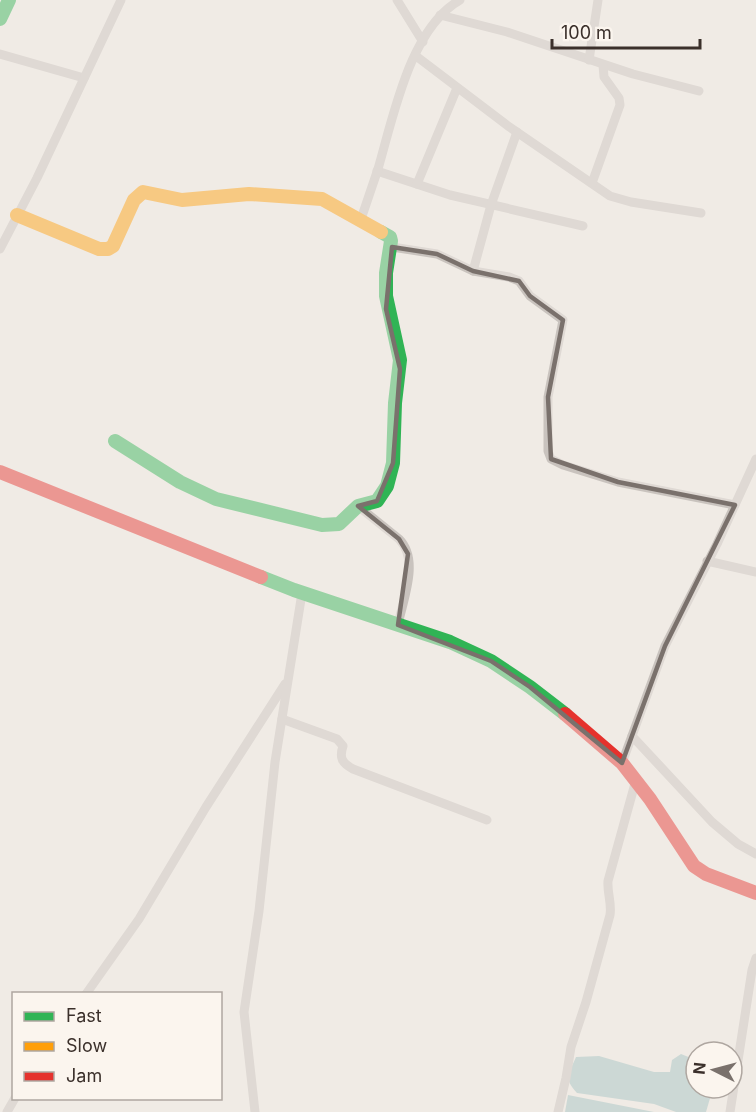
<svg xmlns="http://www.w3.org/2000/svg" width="756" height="1112" font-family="Inter,sans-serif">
<rect width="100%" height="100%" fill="#f0ebe5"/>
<g fill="#a1c2c1">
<path d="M681,1054l15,6v28h17l-7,24h-30l-22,-8 -77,-11c-14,-15 -8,-19 -1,-36l23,-1 55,16h16l2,-12z"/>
<polygon points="568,1095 654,1112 565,1112"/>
</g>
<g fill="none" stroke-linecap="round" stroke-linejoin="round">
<g stroke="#c9c3be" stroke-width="9">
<polyline points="397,0 423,42"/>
<polyline points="440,15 507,32 633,74 699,91"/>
<polyline points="0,54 84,78"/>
<polyline points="416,56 508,126 610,196 631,202 701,213"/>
<polyline points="589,60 598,0"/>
<polyline points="377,171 450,195 583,226"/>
<polyline points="592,183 620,105 619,98 604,77 603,65"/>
<polyline points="417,184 457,88"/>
<path d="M360,222c6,-18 12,-35 18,-53 15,-51 32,-141 82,-169"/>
<polyline points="392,247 437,254 473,271 509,277 519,281 530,296 563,320 548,397 548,451 551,459 563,465 618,482 735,505"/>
<polyline points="0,249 37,178 121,0"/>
<polyline points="473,271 491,205 517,132"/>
<path d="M358,506l41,33c21,21 4,60 -1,86"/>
<polyline points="707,561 756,572"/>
<path d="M282,719l55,20 6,7c-4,12 -1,17 10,23l134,51"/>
<polyline points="632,736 712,822 738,844 756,854"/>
<polyline points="622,763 665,646 717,544 756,459"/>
<polyline points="86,994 139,919 206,807 285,684"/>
<polyline points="7,1112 15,1098"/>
<polyline points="255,1112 244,1012 259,911 275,762 302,593"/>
<path d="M558,1112l8,-34 5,-31 15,-45 24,-87c2,-12 -3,-22 -2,-34l28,-101"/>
<polyline points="730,1112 752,970 756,958"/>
</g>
<g stroke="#30b455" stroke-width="14">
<polyline points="0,19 9,0"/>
<polyline points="115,441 180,482 216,499 322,525 339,524 358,506 377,501 387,486 393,463 395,403 400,360 386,296 386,273 391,241 390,237 381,232"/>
<polyline points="261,577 294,590 450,642 491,661 530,687 565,714"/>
</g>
<polyline stroke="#ff9f0a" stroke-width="14" points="17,215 99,249 108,249 113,246 134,200 143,192 182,200 249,194 322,199 381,232"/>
<g stroke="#e5322d" stroke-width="14">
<polyline points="0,472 261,577"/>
<polyline points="565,714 622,763 650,799 694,866 706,874 756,893"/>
</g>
</g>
<path d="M0 0H756V1112H0ZM392,247l45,7 36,17 46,10 11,15 33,24 -15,77 3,62 67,23 117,23 -70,141 -43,117 -92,-76 -39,-26 -93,-36 10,-71 -9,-15 -41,-33 19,-5 16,-38 7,-94 -14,-60z" fill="#f0ebe5" fill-opacity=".55" fill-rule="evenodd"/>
<path fill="none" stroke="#7a716c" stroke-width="4.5" stroke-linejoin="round" d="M392,247l45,7 36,17 46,10 11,15 33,24 -15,77 3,62 67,23 117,23 -70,141 -43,117 -92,-76 -39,-26 -93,-36 10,-71 -9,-15 -41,-33 19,-5 16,-38 7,-94 -14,-60z"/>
<rect x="12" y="992" width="210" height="108" fill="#fbf5ee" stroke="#aea6a0" stroke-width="1.5"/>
<rect x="24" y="1012" width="30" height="9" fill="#30b455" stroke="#aea6a0" stroke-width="1.5"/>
<text x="66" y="1022" font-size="18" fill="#3b302b">Fast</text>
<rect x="24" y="1042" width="30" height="9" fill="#ff9f0a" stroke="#aea6a0" stroke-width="1.5"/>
<text x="66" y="1052" font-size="18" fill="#3b302b">Slow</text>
<rect x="24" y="1072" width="30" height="9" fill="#e5322d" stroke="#aea6a0" stroke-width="1.5"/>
<text x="66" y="1082" font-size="18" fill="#3b302b">Jam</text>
<g transform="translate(714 1070) rotate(276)"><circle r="28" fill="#fbf5ee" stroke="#aea6a0" stroke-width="1.5"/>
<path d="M0-4.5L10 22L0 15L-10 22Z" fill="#7a716c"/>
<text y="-9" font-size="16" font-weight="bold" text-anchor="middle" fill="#3b302b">N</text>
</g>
<path d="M552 39v9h148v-9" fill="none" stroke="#3b302b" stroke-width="3"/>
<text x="561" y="39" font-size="18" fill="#3b302b" stroke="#fbf5ee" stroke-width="4.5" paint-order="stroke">100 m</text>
</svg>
